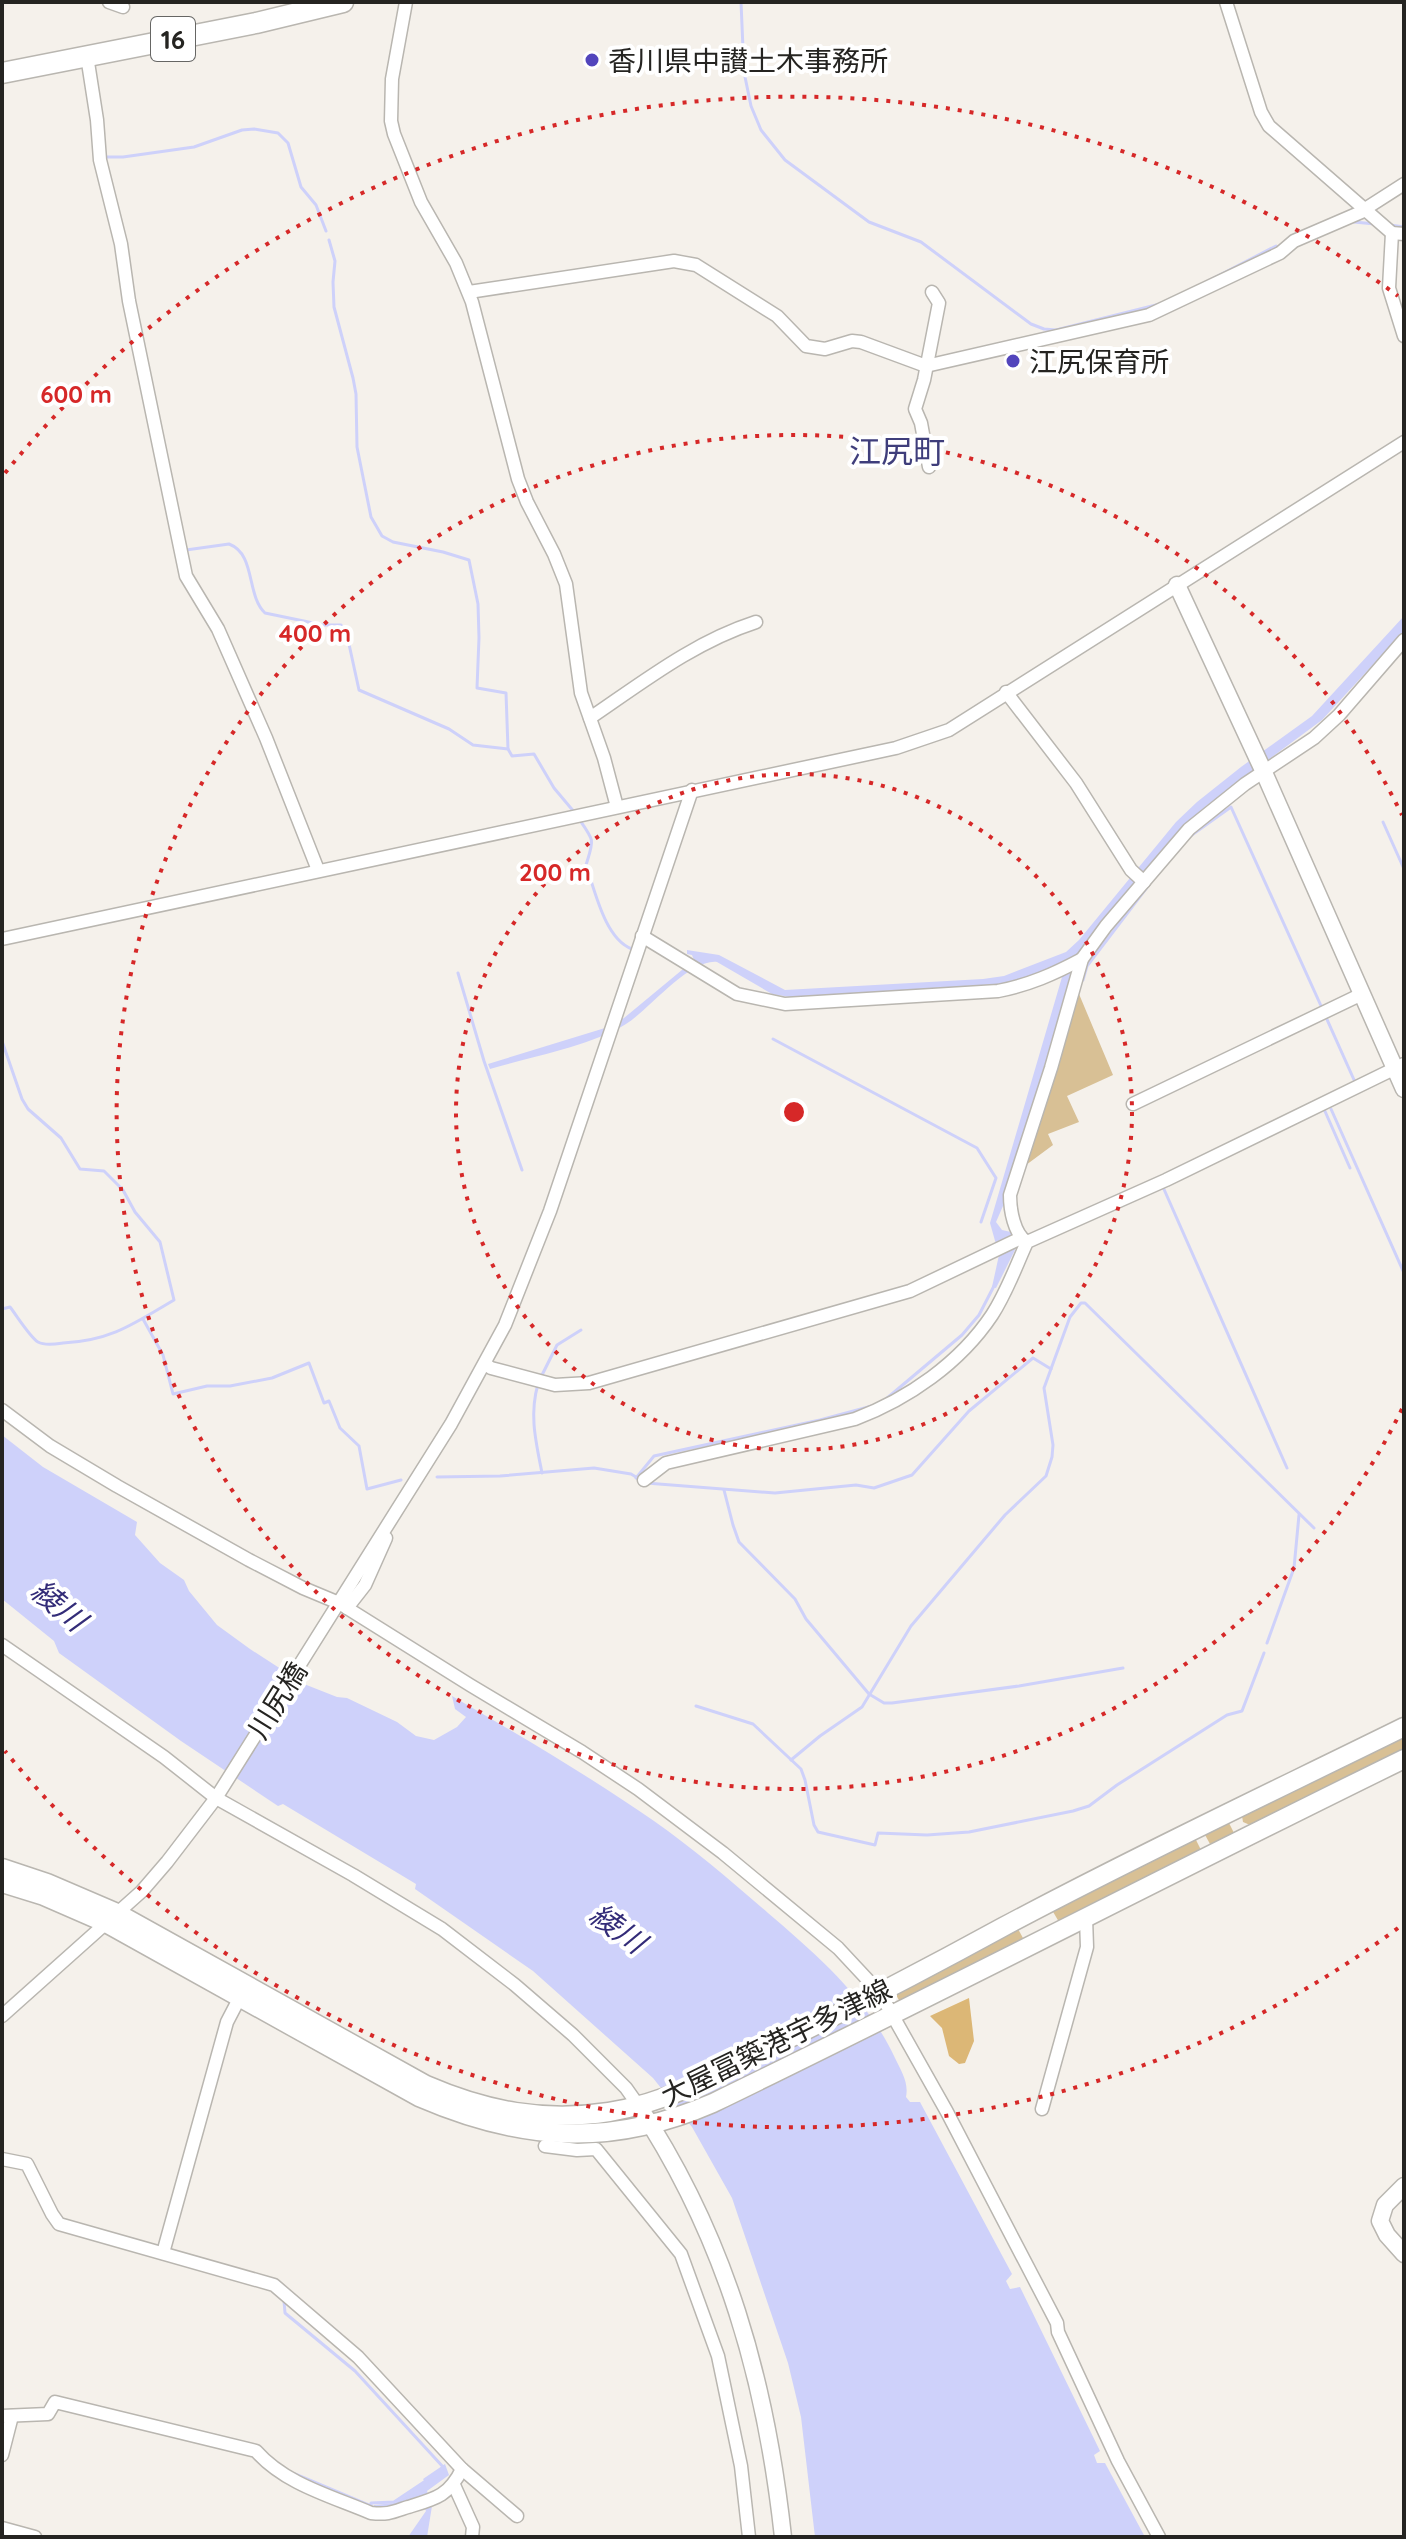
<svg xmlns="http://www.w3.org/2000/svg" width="1406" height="2539" font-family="Quicksand,'Noto Sans JP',sans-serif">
<rect width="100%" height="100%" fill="#f5f1eb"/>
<g fill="#d8c095">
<polygon points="1079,994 1113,1075 1067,1096 1079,1122 1048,1134 1053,1145 1026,1165 1076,995"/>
<polygon points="1404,1735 1404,1751 1250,1825 1243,1822 1242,1816"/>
<polygon points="1228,1821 1234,1833 1210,1844 1204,1833"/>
<polygon points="1195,1838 1201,1850 1059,1922 1052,1910"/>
<polygon points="1017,1927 1024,1940 901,2004 894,1991"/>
</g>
<polygon fill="#dcb776" points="969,1998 974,2041 965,2063 959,2064 949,2056 942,2028 930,2016"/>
<g fill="#ced1fa">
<path d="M1404,616v15l-82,89 -116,86 -26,24 -99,120 -14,39 -64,217 -7,16 6,8 9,2 4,18 -19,38 -4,-1 7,-32 -9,-32 77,-263 -43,20 -39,7 -195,10 -18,-3 -55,-32c-28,-3 -67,47 -91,62 -35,22 -96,33 -136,45l-2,-5 117,-36 19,-10 70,-58 -2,-5 -5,-1v-4l32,5 66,35 198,-11 21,-3 62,-24 13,-12 97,-118 21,-20 44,-35 71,-51z"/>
<path d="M2,1435l41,32 94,55 -2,13 25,28 24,17 5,11 28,34 33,24 54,35 33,13 10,1 50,24 19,14 18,4 23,-13 9,-10 -11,-8 -3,-13c69,40 137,80 202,125 40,28 77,60 114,92 49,42 99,85 127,145 6,13 14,24 11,39l4,5h10l92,172 -6,7 4,8 10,-2 80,164 -6,4 3,8h8l40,74h-330l-14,-120 -13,-54 -56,-165 -40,-71 -39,-49 -120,-107 -118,-82 1,-5 -133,-80 -5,2 -97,-65 -122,-88 -5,-12 -52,-42z"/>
<polygon points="445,2464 449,2475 427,2491 432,2506 427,2537 408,2537 426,2511 419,2496 403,2506 373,2509 374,2505 395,2503 425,2482 423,2479"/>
</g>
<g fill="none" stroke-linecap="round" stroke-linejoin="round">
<g stroke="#ced1fa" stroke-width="3">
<polyline points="741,2 744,72 751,106 761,130 785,160 869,222 921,242 1031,324 1044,329 1056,330 1160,304"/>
<polyline points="106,157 123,157 194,147 242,130 254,129 278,133 288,143 301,187 316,205 326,231"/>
<polyline points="1354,222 1375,224"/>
<polyline points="1390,225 1404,227"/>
<polyline points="329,240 335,261 333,282 334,307 353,378 356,394 357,447 371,517 382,536 393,542 443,552 469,560 478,604 479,638 477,688 506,693 508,749"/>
<polyline points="1210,280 1276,246"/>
<path d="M186,550l43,-6c27,10 17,51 36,69l58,12h18l6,10 12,55 90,39 24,16 35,4 4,7 22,-2 20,34 21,25"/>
<path d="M579,819c16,23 15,20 7,46 9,26 19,74 46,84"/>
<polyline points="1383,822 1404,869"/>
<polyline points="1189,837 1231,807 1322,1008"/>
<polyline points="458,973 484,1061 522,1170"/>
<polyline points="1083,980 1087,966 1148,886"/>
<polyline points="1325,1015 1355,1082 1353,1084"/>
<polyline points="773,1039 977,1148 996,1178 981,1222"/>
<path d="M2,1041l20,58 6,10 33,29 19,31 24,2 19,19 12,22 25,30 14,58c-39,23 -63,41 -111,43 -7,1 -18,3 -25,-1 -8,-5 -21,-26 -28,-35l-8,2"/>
<polyline points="1324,1109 1350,1168"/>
<polyline points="1331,1109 1404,1273"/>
<polyline points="1163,1187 1287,1468"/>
<polyline points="143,1319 163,1355 173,1394 207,1386 230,1386 272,1378 309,1363 324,1403 329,1401 340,1428 359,1446 367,1489 401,1480"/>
<polyline points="541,1377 557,1345 581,1330"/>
<path d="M538,1384c-9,31 -2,58 4,89"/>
<polyline points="886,1399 962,1335 979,1315 995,1284"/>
<polyline points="437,1477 500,1476 594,1468 631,1474 646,1483 775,1493 856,1485 874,1488 912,1475 969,1411 1033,1358 1051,1369"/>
<polyline points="636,1478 654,1456 820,1420 872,1406"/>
<polyline points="724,1490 733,1525 739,1542 795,1599 806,1619 869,1694 884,1703 892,1703 1019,1686 1123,1668"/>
<polyline points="1267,1643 1294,1568 1299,1515"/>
<polyline points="696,1706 753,1724 801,1769 805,1780 814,1825 818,1832 875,1845 878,1833 927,1835 969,1832 1073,1811 1089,1806 1117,1785 1227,1715 1242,1711 1264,1653"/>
<polyline points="791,1760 820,1736 862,1707 911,1626 1005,1515 1046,1476 1052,1457 1053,1445 1044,1388 1070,1317 1081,1303 1085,1303 1314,1528"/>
<polyline points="284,2301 285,2313 355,2371 444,2468"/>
<polyline points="295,2474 371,2506 371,2503 394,2502 427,2480"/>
</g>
<defs>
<g id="minor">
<polyline points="109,2 123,7"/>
<polyline points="406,2 392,79 391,121 394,134 421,202 456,263 472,302 518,479 527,502 554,554 566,584 581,693 604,758 617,807"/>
<polyline points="1226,2 1261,112 1269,126 1385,227 1392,233 1404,234"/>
<polyline points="87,56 97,120 100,160 121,244 129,301 186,576 218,629 266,738 318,870"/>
<polyline points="1365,209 1404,184"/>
<polyline points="1392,233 1389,288 1404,336"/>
<polyline points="469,292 674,261 696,265 777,316 806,346 825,349 852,341 861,342 926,366 1149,315 1280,253 1294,241 1366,210"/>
<polyline points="929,467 921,423 915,409 924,380 939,303 932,292"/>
<polyline points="1006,692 1076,783 1131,870 1144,882"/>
<path d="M590,718c53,-36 104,-76 166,-96"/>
<path d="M642,936l95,58 48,10 213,-13c31,-6 56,-17 84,-32"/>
<polyline points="2,939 896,748 949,730 1404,442"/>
<polyline points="1133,1104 1362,994"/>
<path d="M1027,1242c-13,-8 -17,-32 -17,-47l41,-127 31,-109 24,-33 83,-97 56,-45 69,-46 25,-23 65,-75"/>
<polyline points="485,1364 491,1368 555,1385 589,1383 910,1291 1021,1238"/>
<polyline points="2,1410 50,1446 117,1486 249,1560 303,1588 339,1603 470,1685 582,1752 638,1789 723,1853 838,1948 880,1993 947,2112 1057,2323 1058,2332 1118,2461 1159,2537"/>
<path d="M644,1480l22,-17 189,-44c53,-20 105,-56 137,-104 15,-23 24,-49 35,-73l139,-62 238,-116"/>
<polyline points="347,1608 365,1585 386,1538"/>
<polyline points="2,1645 164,1757 216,1798 353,1875 442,1929 515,1985 573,2035 626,2088 638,2105"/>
<polyline points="2,2016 142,1891 167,1862 216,1798 451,1424 505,1325 550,1211 692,790"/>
<polyline points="1042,2109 1087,1947 1086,1918"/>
<polyline points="545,2146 577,2150 596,2149 681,2254 718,2356 741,2466 749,2537"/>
<polyline points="2,2159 27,2164 52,2214 59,2224 274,2285 358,2357 462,2469 517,2516"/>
<polyline points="163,2253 227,2022 240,1997"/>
<path d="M2,2416l46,-2 7,-12 201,49c29,33 75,45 115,62 17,2 22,-1 37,-6 27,-8 41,-11 54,-38"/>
<polyline points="2,2455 12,2416"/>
<polyline points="454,2485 473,2527 472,2537"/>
<polyline points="2,2528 35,2537"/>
</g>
<g id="tertiary">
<polyline points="1177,585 1262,768 1404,1089"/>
<path d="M638,2105c88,133 128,275 145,432"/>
<polyline points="1404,2186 1385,2205 1380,2221 1387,2235 1404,2254"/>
</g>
<g id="secondary">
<path d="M2,1868l45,15 70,30 309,172c60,26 118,37 183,27 62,-10 118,-42 173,-70 75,-37 148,-75 221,-115 131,-70 267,-134 401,-200"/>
<path d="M2,1883l42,13 62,27 313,174c102,44 190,51 294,6 231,-112 460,-231 691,-344"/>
</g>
<polyline id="primary" points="2,73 256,23 343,2"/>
</defs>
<use href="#minor" stroke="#b9b6b0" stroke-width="15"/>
<use href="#tertiary" stroke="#b9b6b0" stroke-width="19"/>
<use href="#secondary" stroke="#b9b6b0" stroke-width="21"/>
<use href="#primary" stroke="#b9b6b0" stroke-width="23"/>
<use href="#minor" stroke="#fff" stroke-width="12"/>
<use href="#tertiary" stroke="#fff" stroke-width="16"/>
<use href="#secondary" stroke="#fff" stroke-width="18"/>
<use href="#primary" stroke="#fff" stroke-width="20"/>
</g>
<g fill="none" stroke="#d62828" stroke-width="4" stroke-dasharray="4 8">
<circle cx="794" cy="1112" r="338"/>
<path d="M1402 1409A677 677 0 1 1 1402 815"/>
<path d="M1398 1928A1015 1015 0 0 1 5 1751M5 473A1015 1015 0 0 1 1398 296"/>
</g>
<g fill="#5245bc" stroke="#fff" stroke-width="3">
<circle cx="592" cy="60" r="8"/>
<circle cx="1013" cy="361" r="8"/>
</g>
<g text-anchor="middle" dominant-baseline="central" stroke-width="8" stroke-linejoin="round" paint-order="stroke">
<rect fill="#fff" stroke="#666664" stroke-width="2" x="151" y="17" width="44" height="44" rx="6"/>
<g font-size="26" font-weight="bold" fill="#252421">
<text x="173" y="39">16</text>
</g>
<g font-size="28" fill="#252421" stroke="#fff" text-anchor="start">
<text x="608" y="60">香川県中讃土木事務所</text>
<text x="1029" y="361">江尻保育所</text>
</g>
<g font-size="28" fill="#252421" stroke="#fff">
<text transform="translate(277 1700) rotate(-58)">川尻橋</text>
<text transform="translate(776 2042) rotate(-26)">大屋冨築港宇多津線</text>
</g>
<g font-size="30" font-style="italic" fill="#332c78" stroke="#fff">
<text transform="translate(59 1605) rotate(40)">綾川</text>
<text transform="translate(618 1928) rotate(36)">綾川</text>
</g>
<g font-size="32" fill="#3f3e7b" stroke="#fff">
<text x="897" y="451">江尻町</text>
</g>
</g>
<circle cx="794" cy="1112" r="12" fill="#d62828" stroke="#fff" stroke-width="4"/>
<g font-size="24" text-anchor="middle" font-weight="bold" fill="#d62828" stroke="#fff" stroke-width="8" stroke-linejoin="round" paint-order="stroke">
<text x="76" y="403">600 m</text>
<text x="315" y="642">400 m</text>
<text x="555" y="881">200 m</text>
</g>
<rect width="1406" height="2539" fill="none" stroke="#252421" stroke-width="8"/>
</svg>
